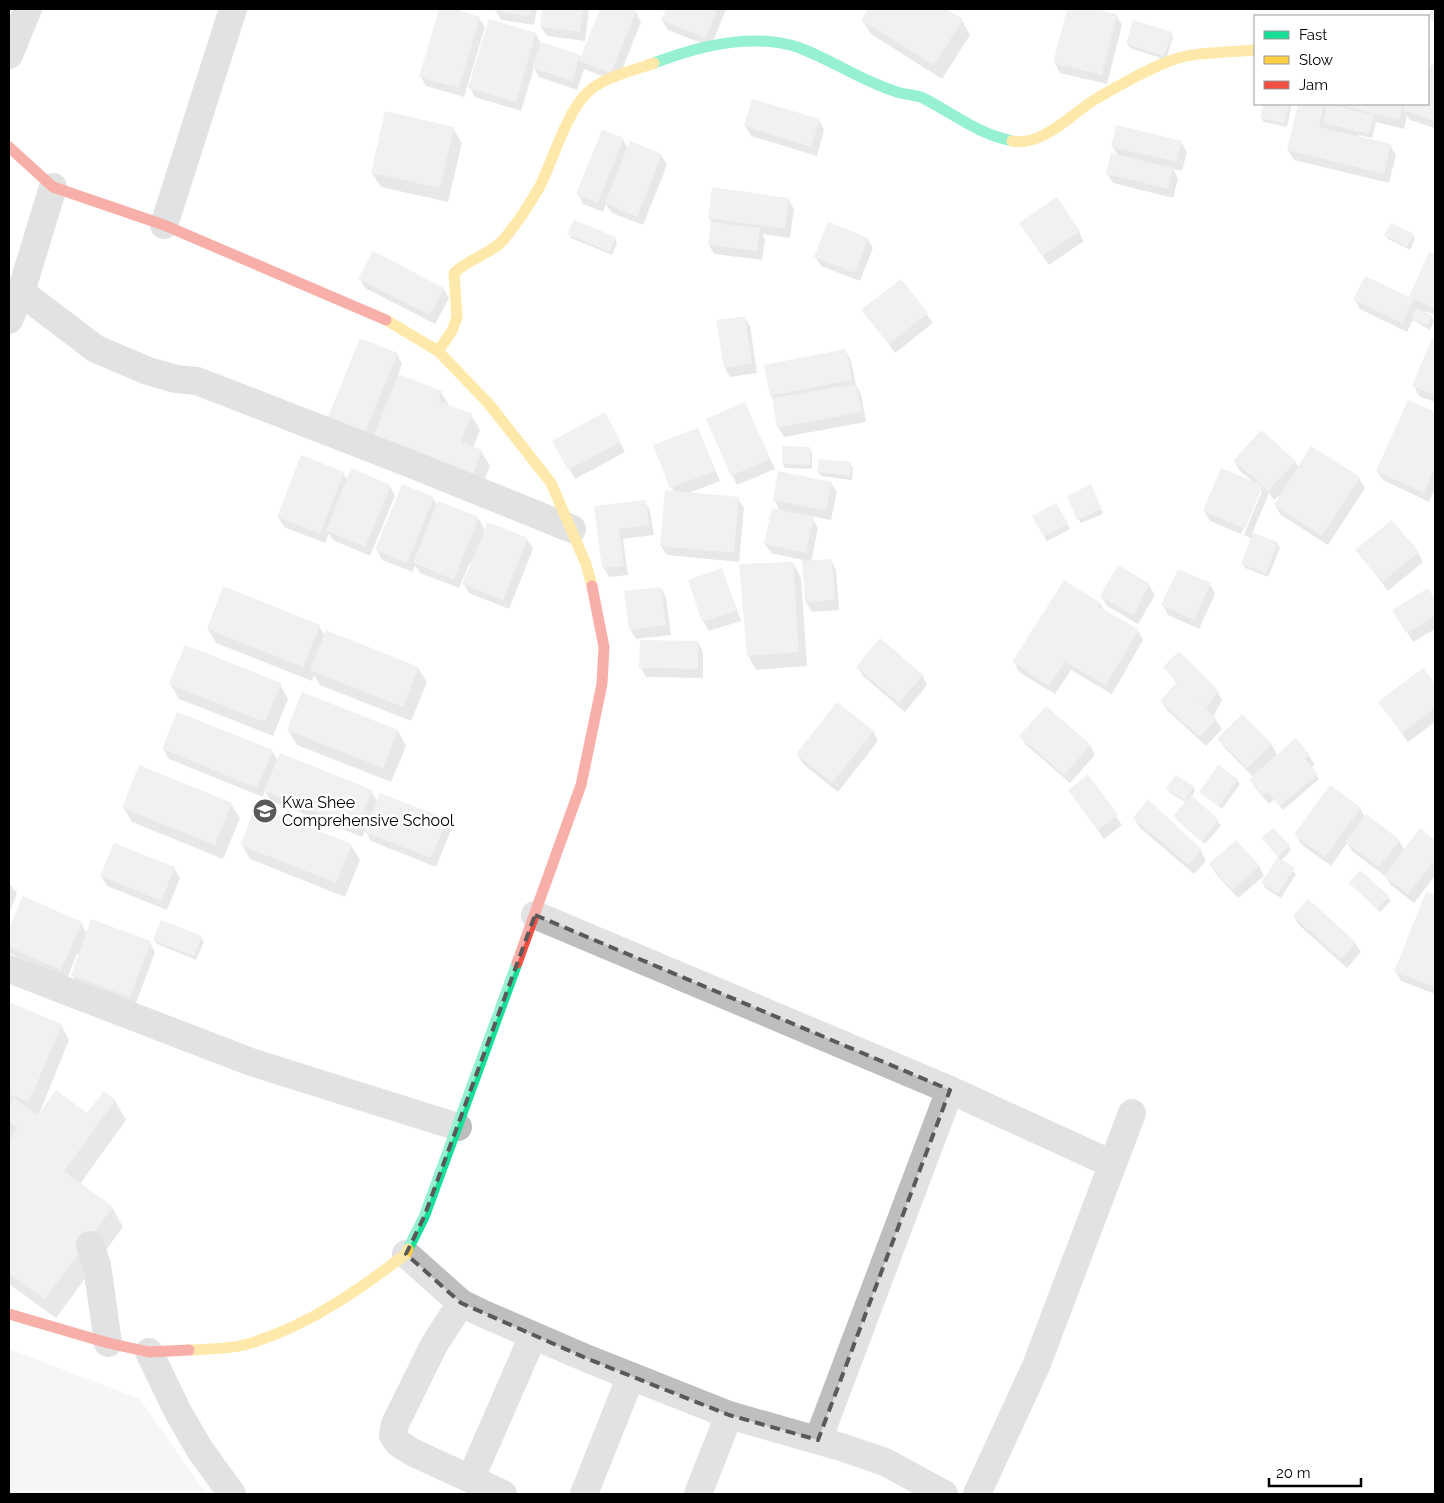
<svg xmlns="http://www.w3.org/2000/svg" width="1444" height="1503" font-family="Raleway,sans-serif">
<rect width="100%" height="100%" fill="#fff"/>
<polygon fill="#ececec" points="9,1349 140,1399 206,1494 9,1494"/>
<g fill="#0003">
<polygon points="441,9 450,9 479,18 485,27 464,97 426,86 421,77"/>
<polygon points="495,9 537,9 534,25 501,20"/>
<polygon points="543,9 589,9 585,41 547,36 541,27"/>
<polygon points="601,9 628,9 636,12 641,22 617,82 584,69 577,90 539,77 534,68 521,111 475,97 470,88 536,34 541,44 580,56 581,59"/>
<polygon points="667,9 726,9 711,47 668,30 662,20"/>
<polygon points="869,9 944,9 962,20 970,35 942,79 871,34 862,20"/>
<polygon points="1068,9 1089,9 1116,15 1122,25 1107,84 1060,73 1055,63"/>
<polygon points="1432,9 1435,9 1435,22 1429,17"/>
<polygon points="1171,33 1173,37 1166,60 1130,48 1127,44"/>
<polygon points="1432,65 1435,66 1435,128 1410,120 1407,116 1404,129 1376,122 1372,138 1359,135 1358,138 1390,145 1396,155 1389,183 1294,160 1288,150 1299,104 1325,104 1327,108 1330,106 1329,104 1428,104 1428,75"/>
<polygon points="1265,104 1292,104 1287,127 1264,122 1261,118"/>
<polygon points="819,120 824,130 817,156 751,136 745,126"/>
<polygon points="453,128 462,143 448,202 381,187 372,173"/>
<polygon points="623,139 628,149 661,155 667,165 643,225 612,213 606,204 603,212 583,204 578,194"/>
<polygon points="1181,142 1187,152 1182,171 1173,169 1178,179 1173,198 1113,183 1107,174 1118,156 1113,147"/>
<polygon points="788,199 794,209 790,238 762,234 765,239 762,260 714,254 709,245 712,223 709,218"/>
<polygon points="1026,232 1079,232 1084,241 1049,265"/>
<polygon points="569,234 615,238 617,243 612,255 571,238"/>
<polygon points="1386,235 1413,235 1415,239 1410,250 1388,239"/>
<polygon points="868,239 873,248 860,281 821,266 815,256"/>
<polygon points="1430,254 1435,256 1435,315 1426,311 1425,313 1432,317 1434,321 1430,330 1413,320 1407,332 1360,309 1355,300 1410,299"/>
<polygon points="360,279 443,288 449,298 435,324 365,288"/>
<polygon points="901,280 933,323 895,353 863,310"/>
<polygon points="744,317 750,326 757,373 730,377 725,368"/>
<polygon points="1433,340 1435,341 1435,402 1419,396 1414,386"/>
<polygon points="845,350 851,360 856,385 861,394 866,422 784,437 778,427 766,366"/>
<polygon points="397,354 402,364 398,375 441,392 450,407 471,415 480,430 473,448 481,451 490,466 481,488 384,450 374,433 368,446 333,432"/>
<polygon points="1409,402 1435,414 1435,489 1429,502 1383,480 1377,471"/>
<polygon points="745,404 775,469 737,485 732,475"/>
<polygon points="604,414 625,452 575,479 554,441"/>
<polygon points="698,429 720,481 686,494 738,499 744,508 739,562 667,555 661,546 674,492 655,446"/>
<polygon points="810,448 812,453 812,469 785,468 783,464"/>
<polygon points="1234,461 1295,462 1299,468 1359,478 1365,488 1328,545 1281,515 1275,505 1284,491 1274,500 1269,493 1252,534 1277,543 1280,548 1268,577 1245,568 1243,564 1252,539 1244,535 1262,491 1259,491 1241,534 1210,521 1204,511 1254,482 1240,471"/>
<polygon points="850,464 853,468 852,480 821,476 818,472"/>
<polygon points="343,473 347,480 390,486 395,496 370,556 333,540 329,533 325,543 284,527 278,517"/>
<polygon points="831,483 837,492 831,520 811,516 818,528 811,562 831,560 836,570 839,610 812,612 806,602 803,560 771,553 765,544 780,511 774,500"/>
<polygon points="1093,490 1103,514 1081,523 1078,519"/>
<polygon points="433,498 437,505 439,502 478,518 485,530 527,539 533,549 509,609 469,593 464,584 472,563 470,562 459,588 420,573 415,565 413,572 382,560 377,550"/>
<polygon points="645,501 650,511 654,535 623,539 628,575 609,577 604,568 596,507"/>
<polygon points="1056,505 1070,529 1047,541 1033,517"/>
<polygon points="1357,550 1418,553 1423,562 1388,591"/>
<polygon points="793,563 801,578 807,666 756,670 748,655"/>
<polygon points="722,570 741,621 709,631 703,621"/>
<polygon points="1065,582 1101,605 1104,611 1138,631 1143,640 1112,694 1071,670 1055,694 1019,672 1014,662"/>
<polygon points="1210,584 1215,594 1199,629 1168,615 1163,605"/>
<polygon points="1149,585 1155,595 1138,624 1107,606 1101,596"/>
<polygon points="661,588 666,597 671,635 636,639 630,629"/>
<polygon points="1428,590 1435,602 1435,629 1413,642 1394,610"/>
<polygon points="319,626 325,636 418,668 427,682 411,721 320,685 314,675 312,681 216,643 208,629"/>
<polygon points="698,642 703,652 703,678 646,677 641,668"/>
<polygon points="857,667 922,675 927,685 905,712 863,676"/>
<polygon points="1165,667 1217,691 1222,700 1213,717 1222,729 1206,746 1167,710 1161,701 1177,684"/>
<polygon points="1423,669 1435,686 1435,722 1408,742 1379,702"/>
<polygon points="170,684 280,684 288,699 273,736 179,699"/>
<polygon points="288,730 398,731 406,746 391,782 297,745"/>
<polygon points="873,731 878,741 838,792 803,764 797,754"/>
<polygon points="1021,736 1090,745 1095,755 1070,783 1026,745"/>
<polygon points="1219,739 1271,744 1278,756 1296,740 1309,756 1315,765 1311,768 1319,779 1283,810 1274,800 1269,804 1256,789 1250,779 1253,777 1225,748"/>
<polygon points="163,749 272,751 278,761 371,791 378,802 446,820 451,830 436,867 371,841 365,830 362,837 271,801 265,791 263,797 169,759"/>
<polygon points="1088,776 1122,825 1104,839 1069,790"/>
<polygon points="1237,780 1240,784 1222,809 1201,792"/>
<polygon points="1193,787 1195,791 1191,798 1221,825 1205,844 1177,820 1175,816 1185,802 1170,793 1168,789"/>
<polygon points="231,804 240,818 223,859 132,822 123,807"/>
<polygon points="1360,808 1365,817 1399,841 1405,851 1421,830 1435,842 1435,876 1414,903 1391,885 1385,876 1352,851 1347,843 1331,866 1301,844 1296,835"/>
<polygon points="1134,818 1201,851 1206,861 1194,874 1140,828"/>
<polygon points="1263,839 1289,846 1291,850 1281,861 1296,874 1281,898 1265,888 1263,883 1279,858"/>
<polygon points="242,845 351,845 360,860 345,897 250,859"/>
<polygon points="1210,865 1259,866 1264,876 1238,898 1216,874"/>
<polygon points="174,868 180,878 167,910 107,886 101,876"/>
<polygon points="9,883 17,893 9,914"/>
<polygon points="1350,883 1388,897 1391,901 1380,912"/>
<polygon points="1427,893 1435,896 1435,994 1401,981 1396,972"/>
<polygon points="24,898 81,923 87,934 150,942 155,952 135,1006 78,984 72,975 79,955 77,954 67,979 9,953 9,932"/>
<polygon points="1308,901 1355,943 1361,952 1347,968 1300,926 1294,917"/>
<polygon points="201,937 204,942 196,960 157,944 154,940"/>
<polygon points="9,1003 61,1025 69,1040 39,1114 88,1114 104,1092 115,1101 126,1120 80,1184 112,1207 123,1227 56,1318 9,1284 9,1108 11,1105 9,1104"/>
</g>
<g fill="#dfdfdf">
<polygon points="439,9 455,9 480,17 459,88 419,77"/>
<polygon points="494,9 530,9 529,16 494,11"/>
<polygon points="542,9 583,9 580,32 540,27"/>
<polygon points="600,9 631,9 636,11 611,73 579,61"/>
<polygon points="666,9 717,9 706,38 661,20"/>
<polygon points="868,9 946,9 963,19 934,65 861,20"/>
<polygon points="1067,9 1095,9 1117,14 1102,75 1053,63"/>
<polygon points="1431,9 1435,9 1435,19 1428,17"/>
<polygon points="489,19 536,33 516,102 468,88"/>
<polygon points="1133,20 1172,32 1164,56 1126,44"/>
<polygon points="541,42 580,55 572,81 532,68"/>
<polygon points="1431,64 1435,65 1435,121 1403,110 1405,104 1428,104 1428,75"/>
<polygon points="752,99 820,119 811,147 744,126"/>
<polygon points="1263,104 1289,104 1284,123 1260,118"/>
<polygon points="1298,104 1324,104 1319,127 1391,144 1384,174 1287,150"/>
<polygon points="1327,104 1374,115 1369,134 1323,123"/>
<polygon points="1336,104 1403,104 1399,120"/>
<polygon points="385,111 454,127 440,188 371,173"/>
<polygon points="1116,125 1182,141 1177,162 1111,147"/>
<polygon points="602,130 624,138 598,203 576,194"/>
<polygon points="630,141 662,154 637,217 605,203"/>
<polygon points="1111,153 1173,168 1168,189 1106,174"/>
<polygon points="712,187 789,198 785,229 708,218"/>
<polygon points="1057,197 1080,231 1042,256 1019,223"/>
<polygon points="574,220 616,237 610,252 567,234"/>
<polygon points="711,222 760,228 757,251 708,245"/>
<polygon points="828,222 868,238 855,273 814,257"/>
<polygon points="1391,223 1414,234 1407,247 1384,235"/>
<polygon points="373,251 444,288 430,315 358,279"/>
<polygon points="1429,252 1435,255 1435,309 1414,299 1402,323 1353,300 1365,276 1409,297"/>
<polygon points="901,279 928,313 889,344 861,310"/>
<polygon points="1416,308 1433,316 1427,326 1411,318"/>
<polygon points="745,316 752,364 724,368 716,320"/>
<polygon points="360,338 398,353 363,437 326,422"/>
<polygon points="1432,338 1435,339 1435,395 1412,386"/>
<polygon points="846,349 852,380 770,396 764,365"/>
<polygon points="398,374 442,391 438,401 472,414 461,442 482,450 473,474 374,435"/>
<polygon points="856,384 862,412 777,428 772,398"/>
<polygon points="1408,400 1435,412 1435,468 1424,493 1376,471"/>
<polygon points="745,402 770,459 731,476 706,419"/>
<polygon points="605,412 621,442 568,470 552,441"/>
<polygon points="698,428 715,471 670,488 653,445"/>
<polygon points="1261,430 1296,461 1267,492 1263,485 1245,529 1203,511 1221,468 1263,485 1233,461"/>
<polygon points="782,446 810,447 810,465 782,464"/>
<polygon points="1311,446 1360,477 1322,536 1274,505"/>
<polygon points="301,455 344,472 320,534 277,517"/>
<polygon points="819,459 851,462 850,476 817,472"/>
<polygon points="351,468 391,485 365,547 326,530"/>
<polygon points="778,471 832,482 826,511 773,500"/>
<polygon points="402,484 434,497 407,563 375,550"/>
<polygon points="1091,484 1102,509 1077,520 1067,496"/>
<polygon points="665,490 739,497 734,553 660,546"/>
<polygon points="646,500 649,525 619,529 624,566 602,568 594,506"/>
<polygon points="438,501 479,517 454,580 413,563"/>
<polygon points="1056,503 1068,524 1044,537 1032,516"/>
<polygon points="772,508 814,517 806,553 764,544"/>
<polygon points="1392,520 1419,552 1382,582 1355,550"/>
<polygon points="488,522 528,538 503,600 462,584"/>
<polygon points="1253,533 1278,542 1266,573 1241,564"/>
<polygon points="832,559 835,600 805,602 802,561"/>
<polygon points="793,562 799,652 747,656 739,564"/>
<polygon points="1118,565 1150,584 1133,615 1100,596"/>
<polygon points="722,568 737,611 702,622 688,580"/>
<polygon points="1178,569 1211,583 1194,620 1161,605"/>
<polygon points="1064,580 1102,604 1098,606 1139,630 1106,685 1065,662 1049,686 1012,662"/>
<polygon points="223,586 320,625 303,667 207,629"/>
<polygon points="661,587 666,625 629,630 624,591"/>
<polygon points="1428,588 1435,600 1435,616 1406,633 1392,610"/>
<polygon points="326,630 419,667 403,707 310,670"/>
<polygon points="880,638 923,675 899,703 856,667"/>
<polygon points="640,640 698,641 698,669 639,668"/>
<polygon points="185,645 281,683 265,722 169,684"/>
<polygon points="1179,651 1218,690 1207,708 1192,696 1217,719 1200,737 1160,701 1177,682 1163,667"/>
<polygon points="1423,668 1435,684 1435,708 1402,733 1378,702"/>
<polygon points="302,692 398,730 383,768 287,730"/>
<polygon points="837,702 874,731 832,783 796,754"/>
<polygon points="1046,706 1091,745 1064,775 1019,736"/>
<polygon points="177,712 273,750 257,788 162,749"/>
<polygon points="1242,714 1272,744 1247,768 1217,739"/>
<polygon points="1296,738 1310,755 1305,759 1318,774 1280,806 1267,792 1263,796 1249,779"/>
<polygon points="280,753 372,790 357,828 264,791"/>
<polygon points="139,765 232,803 215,845 122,808"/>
<polygon points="1218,765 1238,779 1219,806 1199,792"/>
<polygon points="1088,774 1118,815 1098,830 1068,790"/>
<polygon points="1175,775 1194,786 1185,800 1166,789"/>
<polygon points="1330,785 1361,808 1325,857 1294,835"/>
<polygon points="380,793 447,819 431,858 364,832"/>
<polygon points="1191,795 1219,820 1202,841 1173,816"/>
<polygon points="1148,799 1202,850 1189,865 1133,818"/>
<polygon points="256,806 352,844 336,883 240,845"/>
<polygon points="1366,814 1400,840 1379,867 1345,842"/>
<polygon points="1273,828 1290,845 1278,857 1261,838"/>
<polygon points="1420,828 1435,840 1435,860 1408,894 1384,876"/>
<polygon points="1236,840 1260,866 1232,890 1209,864"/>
<polygon points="114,843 175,867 161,901 100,876"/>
<polygon points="1278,857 1295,868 1278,894 1261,883"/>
<polygon points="1360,870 1389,896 1377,909 1349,883"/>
<polygon points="1426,892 1435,895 1435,987 1394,972"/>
<polygon points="23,896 82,922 61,970 9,947 9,929"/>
<polygon points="1308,899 1356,942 1341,959 1293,916"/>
<polygon points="91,919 151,941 130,997 71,975"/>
<polygon points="161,920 202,936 194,956 153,940"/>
<polygon points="9,1002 62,1024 29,1102 9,1094"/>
<polygon points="56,1090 87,1113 104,1091 116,1100 64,1171 113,1207 45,1299 9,1273 9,1141 18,1128 9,1121 9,1106 14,1098 38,1115"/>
</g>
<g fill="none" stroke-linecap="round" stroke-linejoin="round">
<g stroke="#bebebe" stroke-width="28">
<polyline points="9,55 28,9"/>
<polyline points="164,225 233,9"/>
<polyline points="21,292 96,349 148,371 176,379 197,381 411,464 572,529"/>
<polyline points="9,320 21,292 53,187"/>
<polyline points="535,915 950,1090 818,1440"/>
<polyline points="9,969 251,1062 458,1127"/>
<polyline points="950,1090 1112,1164"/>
<polyline points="90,1245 97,1265 108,1343"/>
<polyline points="406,1254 461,1303 486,1315 588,1359 729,1415 841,1447 885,1462 944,1494"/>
<polyline points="461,1303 434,1345 395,1424 393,1435 398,1443 412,1452 503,1494"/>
<polyline points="149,1352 178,1412 200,1450 232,1494"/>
<polyline points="471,1478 533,1336"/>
<polyline points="584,1494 631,1376"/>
<polyline points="698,1494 729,1415"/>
<polyline points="977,1494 1036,1366 1132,1113"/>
</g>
<g stroke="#16e098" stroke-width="11">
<path d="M654,63c44,-17 100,-31 146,-15 26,10 50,25 76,36 8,3 16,7 25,9 7,2 15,2 22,5 33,17 51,34 89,43"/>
<polyline points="408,1249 424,1217 517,963"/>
</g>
<g stroke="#ffcf43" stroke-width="11">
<path d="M1012,141c29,6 59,-26 82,-41 22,-13 69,-40 93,-44 22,-4 46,-4 68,-6"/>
<polyline points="386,320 438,351 489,404 551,483 586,564 592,586"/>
<path d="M438,351l14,-20 5,-14 -3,-44c14,-14 39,-20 50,-34 13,-16 26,-35 36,-53 13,-26 26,-72 46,-92 16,-17 47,-23 68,-31"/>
<path d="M189,1350c21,-1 48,-1 68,-9 55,-18 103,-52 149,-87l2,-5"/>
</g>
<g stroke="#f24e42" stroke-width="11">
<polyline points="9,147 53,187 164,225 386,320"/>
<polyline points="517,963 581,785 602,684 604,647 592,586"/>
<polyline points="9,1314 108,1343 149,1352 189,1350"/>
</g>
</g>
<path d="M0 0H1444V1503H0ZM535,915l415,175 -132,350 -89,-25 -141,-56 -127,-56 -55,-49 18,-37z" fill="#fff" fill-opacity=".55" fill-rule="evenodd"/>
<path fill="none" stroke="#595959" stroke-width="4" stroke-dasharray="10 6" stroke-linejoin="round" d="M535,915l415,175 -132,350 -89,-25 -141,-56 -127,-56 -55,-49 18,-37z"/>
<defs>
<symbol id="school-disc" viewBox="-11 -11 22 22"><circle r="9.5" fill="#595959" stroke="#fff"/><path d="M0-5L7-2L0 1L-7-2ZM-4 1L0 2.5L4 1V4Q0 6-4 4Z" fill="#fff"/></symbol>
</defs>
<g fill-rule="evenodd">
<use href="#school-disc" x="251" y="797" width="28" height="28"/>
</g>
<g text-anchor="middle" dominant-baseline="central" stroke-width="5" stroke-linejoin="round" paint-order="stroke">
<g font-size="16" fill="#000" stroke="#fff" text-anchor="start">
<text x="282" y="802">Kwa Shee<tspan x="282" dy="18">Comprehensive School</tspan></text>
</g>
</g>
<rect width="1444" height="1503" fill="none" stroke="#000000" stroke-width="20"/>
<rect x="1254" y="15" width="175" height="90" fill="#ffffff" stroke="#999999"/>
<rect x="1264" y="31" width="25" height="8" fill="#16e098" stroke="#999999"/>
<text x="1299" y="40" font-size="15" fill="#000000">Fast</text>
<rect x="1264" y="56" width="25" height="8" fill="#ffcf43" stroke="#999999"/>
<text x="1299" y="65" font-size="15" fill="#000000">Slow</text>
<rect x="1264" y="81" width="25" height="8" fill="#f24e42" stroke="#999999"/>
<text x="1299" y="90" font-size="15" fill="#000000">Jam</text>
<path d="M1269 1478v8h92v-8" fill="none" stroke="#000000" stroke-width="2.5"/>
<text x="1276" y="1478" font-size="15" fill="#000000" stroke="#ffffff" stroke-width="4" paint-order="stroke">20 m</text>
</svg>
